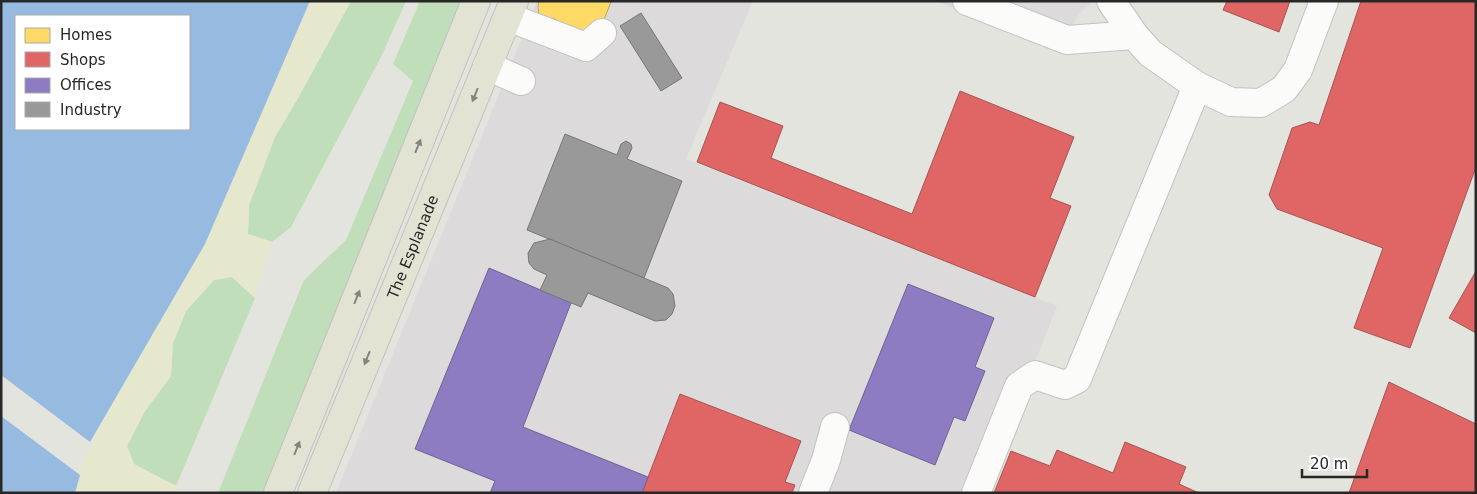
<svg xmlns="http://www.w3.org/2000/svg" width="1477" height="494" font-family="'DejaVu Sans',sans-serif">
<rect width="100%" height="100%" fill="#e4e4de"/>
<g fill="#dddadc">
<polygon points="537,1 753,1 686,159 1057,306 984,493 336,493"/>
<polygon points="936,1 1094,1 1079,14 1059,49"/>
</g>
<g fill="#bfdeb9">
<polygon points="351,1 406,1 382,55 291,227 272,242 248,234 249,205 275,137 298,98"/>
<polygon points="420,1 467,1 264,493 218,493 304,280 346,240 413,81 393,64"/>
<polygon points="232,277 255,298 176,486 134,464 127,446 145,411 171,376 173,343 186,311 214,280"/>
</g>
<polygon fill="#e6e8cd" points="310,1 351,1 298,98 275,137 249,205 248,234 272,242 255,298 232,277 214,280 186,311 173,343 171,376 145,411 127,446 134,464 176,486 178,493 68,493 297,29"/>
<g fill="#97bbe0" fill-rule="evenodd">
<path d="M1,1h309l-105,243 -115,198 -89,-67zM16,16h173v113h-173z"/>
<polygon points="1,416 80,475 75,493 1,493"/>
</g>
<polygon fill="#ffd966" stroke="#bea453" points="539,1 609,1 611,2 599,32 554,32 558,21 553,18 548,26 539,15 538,7"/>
<g fill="#e06666" stroke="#a85353">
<polygon points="1227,1 1290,1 1279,32 1223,10"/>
<polygon points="1361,1 1476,1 1476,167 1410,348 1354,328 1383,248 1277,209 1269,195 1292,128 1310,122 1319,125"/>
<polygon points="960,91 1074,137 1050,198 1071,206 1035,297 697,162 720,102 783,126 771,158 912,214"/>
<polygon points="1476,271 1476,333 1449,318"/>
<polygon points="1389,382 1476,424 1476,493 1349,493"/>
<polygon points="680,394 801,441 785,482 795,485 792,493 642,493"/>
<polygon points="1125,442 1186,467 1179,484 1199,493 994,493 1011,451 1050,466 1057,450 1113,473"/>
</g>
<g fill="#8e7cc3" stroke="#6f6294">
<polygon points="489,268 571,303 523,427 648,477 642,493 490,493 495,481 415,449"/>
<polygon points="908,284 994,318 975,367 985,371 965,421 954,417 935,465 849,430"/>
</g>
<g fill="#999" stroke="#777">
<polygon points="641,13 682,78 661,91 620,26"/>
<polygon points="565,134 617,155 621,144 626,141 631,144 632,148 627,159 682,181 644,278 527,230"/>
<polygon points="550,239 668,288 673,294 675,306 672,314 666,320 655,321 588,293 581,307 540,290 547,275 534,269 529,263 528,253 534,243"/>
</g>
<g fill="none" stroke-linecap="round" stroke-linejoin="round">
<defs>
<g id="minor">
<polyline points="967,1 1067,40 1134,35"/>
<polyline points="1111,1 1134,35 1150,53 1197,86 1231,102 1261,103 1284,89 1298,70 1324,1"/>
<polyline points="508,17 586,47 602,33"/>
<polyline points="487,66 521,81"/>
<polyline points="813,493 826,460 835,427"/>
<polyline points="976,493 1019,386 1035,375 1065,385 1077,379 1197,86"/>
</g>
<g id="major">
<polyline points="278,493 476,1"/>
<path id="s1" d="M312,493l202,-492"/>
</g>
</defs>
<use href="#minor" stroke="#c3c2c3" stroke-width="30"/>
<use href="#major" stroke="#c2c2c0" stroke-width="30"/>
<use href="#minor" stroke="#fbfbfa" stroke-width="28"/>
<use href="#major" stroke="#e3e3d4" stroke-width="28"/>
</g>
<defs><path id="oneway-solid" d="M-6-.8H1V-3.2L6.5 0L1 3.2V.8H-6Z" transform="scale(1.25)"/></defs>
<g fill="#85857e">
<use href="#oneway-solid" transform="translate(475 95) rotate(112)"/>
<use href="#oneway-solid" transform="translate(418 146) rotate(-68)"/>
<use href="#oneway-solid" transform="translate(357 297) rotate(-68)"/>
<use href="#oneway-solid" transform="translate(367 358) rotate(112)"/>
<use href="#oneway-solid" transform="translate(297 448) rotate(-68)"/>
</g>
<g text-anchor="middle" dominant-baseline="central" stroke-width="5" stroke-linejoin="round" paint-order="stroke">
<g font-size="15" fill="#272727" stroke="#fff">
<text stroke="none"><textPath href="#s1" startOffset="266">The Esplanade</textPath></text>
</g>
</g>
<rect width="1477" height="494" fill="none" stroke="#272727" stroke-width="5"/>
<rect x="15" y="15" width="175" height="115" fill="#ffffff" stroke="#a9a9a9"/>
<rect x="25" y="28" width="25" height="15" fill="#ffd966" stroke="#a9a9a9"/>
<text x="60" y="40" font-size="15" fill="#272727">Homes</text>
<rect x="25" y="52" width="25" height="15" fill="#e06666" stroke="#a9a9a9"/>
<text x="60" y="65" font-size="15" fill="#272727">Shops</text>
<rect x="25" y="78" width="25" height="15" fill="#8e7cc3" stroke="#a9a9a9"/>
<text x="60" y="90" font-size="15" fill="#272727">Offices</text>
<rect x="25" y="102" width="25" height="15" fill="#999999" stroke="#a9a9a9"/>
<text x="60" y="115" font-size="15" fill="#272727">Industry</text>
<path d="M1302 469v8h65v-8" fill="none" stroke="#272727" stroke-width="2.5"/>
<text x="1310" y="469" font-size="15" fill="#272727" stroke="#ffffff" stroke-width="4" paint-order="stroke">20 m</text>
</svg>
